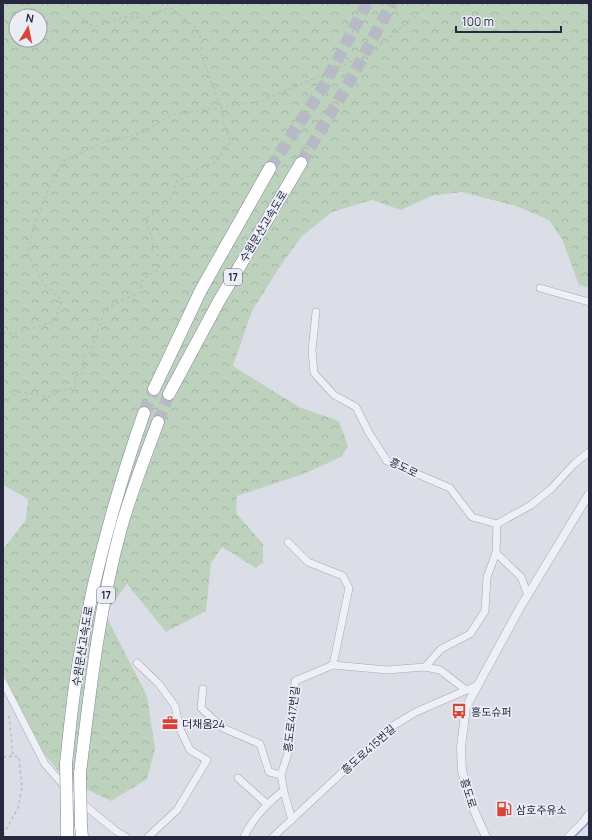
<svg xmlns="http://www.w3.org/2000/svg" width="592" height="840" font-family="Manrope,'Noto Sans KR',sans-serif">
<defs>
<pattern id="forest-crowns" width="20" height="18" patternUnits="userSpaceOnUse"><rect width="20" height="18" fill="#bdd2bc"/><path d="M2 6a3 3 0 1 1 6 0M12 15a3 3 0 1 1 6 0" fill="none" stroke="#a2b4a3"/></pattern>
</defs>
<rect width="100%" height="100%" fill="#dcdee7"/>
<path fill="url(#forest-crowns)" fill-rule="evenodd" d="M3,3h586v285l-10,-3 -17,-46 -13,-19 -33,-14 -54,-14 -31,4 -30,14 -29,-10 -40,12 -31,25 -22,31 -27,43 -19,55 66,41 40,14 9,25 -7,11 -35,16 -69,23 -1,17 27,31v18l-7,6 -34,-21 -11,16 -5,48 -40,21 -39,-48 -22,30 42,82 8,53 -8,30 -36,22 -46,-22 -32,-39 -30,-68v-123l23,-29 2,-21 -25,-14zM16,16h24v24h-24z"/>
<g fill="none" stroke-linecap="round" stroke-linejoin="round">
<polyline stroke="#94a1cb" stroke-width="2" points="574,837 589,822"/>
<g stroke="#b7bac5" stroke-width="12" stroke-dasharray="12 6" stroke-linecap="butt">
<polyline points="301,163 347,86 392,3"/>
<polyline points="270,168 324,86 367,3"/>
<polyline points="144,413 154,389"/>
<polyline points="158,422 169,394"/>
</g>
<defs>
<g id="minor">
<polyline points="540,288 589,302"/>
<polyline points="497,524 531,505 551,489 574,464 589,452"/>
<polyline points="288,542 308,562 343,576 349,588 333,665"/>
<polyline points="496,553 521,577 528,595"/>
<polyline points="137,663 159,684 175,706 180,729 190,750 207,760 177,810 148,837"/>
<polyline points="425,667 440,670 466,690"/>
<polyline points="3,682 45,764 72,795 116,831 126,837"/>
<polyline points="203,689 201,708 223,728 260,744 269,772 281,775"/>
<polyline points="238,778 267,804"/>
<polyline points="292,820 284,792 281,775 288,753 295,681 333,665 387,670 425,667 441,649 470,634 485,611 487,577 496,553 497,524 472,517 450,488 387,461 369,433 356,407 334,395 314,373 312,350 316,312"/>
<path d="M244,837c9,-19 22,-33 39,-46"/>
<polyline points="273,837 391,727 416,712 478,685"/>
<polyline points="568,837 582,823 589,814"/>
</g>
<polyline id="tertiary" points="486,837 474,810 462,771 461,747 466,707 521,606 589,494"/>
<g id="motorway">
<polyline points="154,389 201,290 270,168"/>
<polyline points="169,394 219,301 301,163"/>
<path d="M66,764c4,-37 7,-73 14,-109 14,-84 36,-162 64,-242"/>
<path d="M80,773c10,-82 19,-165 41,-245 10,-36 24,-71 37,-106"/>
<polyline points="67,817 67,837"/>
<polyline points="81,826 82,837"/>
</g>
</defs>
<use href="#minor" stroke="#a5a7b5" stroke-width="8"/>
<use href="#tertiary" stroke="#a5a7b5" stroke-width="9"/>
<use href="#motorway" stroke="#82879f" stroke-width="13"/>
<g stroke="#babcc6" stroke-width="1.5" stroke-dasharray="3 3" stroke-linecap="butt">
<polyline points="3,333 18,333 55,321 62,300 44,284 28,254 34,226 48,190 63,161 104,142 140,134 171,115 262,101 367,55 428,6 430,3"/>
<path d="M3,402l17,-10 32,5 6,-6 17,-3v-12l7,-3 2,-7 -1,-8 7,-5 15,-43 21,-12 10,-3 4,-4 1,-7 3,-6 14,-8 2,-7v-6l-7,-6 -1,-15 -6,-10 2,-9c21,-11 22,-14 29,-36l10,-4 12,-9 16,-5 15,-21c0,-8 -6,-14 -7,-22l1,-1 -3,-12 -20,-53 1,-12 -4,-12 -28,-23 -24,11 -23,-1 -24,9 -14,-2 -3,-6 -20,-15"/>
<polyline points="3,757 13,756"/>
<polyline points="3,835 18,808 22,788 19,757 13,756 9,716 11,713"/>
</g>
<use href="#minor" stroke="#eff0f6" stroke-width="7"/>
<use href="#tertiary" stroke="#eff0f6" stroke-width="8"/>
<use href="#motorway" stroke="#fff" stroke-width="12"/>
<defs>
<g id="motorway-bridge">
<polyline points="66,764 67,817"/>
<polyline points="80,773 81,826"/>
</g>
</defs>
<use href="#motorway-bridge" stroke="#82879f" stroke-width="13" stroke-linecap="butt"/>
<use href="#motorway-bridge" stroke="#fff" stroke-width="12"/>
</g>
<defs>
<symbol id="bus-bare" viewBox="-9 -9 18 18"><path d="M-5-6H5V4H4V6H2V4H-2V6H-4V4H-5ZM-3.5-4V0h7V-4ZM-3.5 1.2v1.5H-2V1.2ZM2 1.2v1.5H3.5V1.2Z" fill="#d84536" stroke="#ebedf5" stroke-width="2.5" paint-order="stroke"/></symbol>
<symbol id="office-bare" viewBox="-9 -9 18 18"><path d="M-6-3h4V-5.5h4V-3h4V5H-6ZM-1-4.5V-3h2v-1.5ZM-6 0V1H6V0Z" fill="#d84536" stroke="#ebedf5" stroke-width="2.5" paint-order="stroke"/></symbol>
<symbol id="fuel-bare" viewBox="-9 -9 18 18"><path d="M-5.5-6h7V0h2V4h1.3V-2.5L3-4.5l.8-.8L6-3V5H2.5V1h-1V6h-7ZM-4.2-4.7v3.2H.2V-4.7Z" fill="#d84536" stroke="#ebedf5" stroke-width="2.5" paint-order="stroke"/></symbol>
</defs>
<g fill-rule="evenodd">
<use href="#bus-bare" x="448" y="700" width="22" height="22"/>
<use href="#office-bare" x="159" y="712" width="22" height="22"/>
<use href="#fuel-bare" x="493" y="798" width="22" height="22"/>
</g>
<g text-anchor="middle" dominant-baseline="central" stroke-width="3.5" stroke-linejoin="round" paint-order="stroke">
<g fill="#ebedf5" stroke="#606376" stroke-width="1">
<rect x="224" y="269" width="18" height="16" rx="3"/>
<rect x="97" y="587" width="18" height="16" rx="3"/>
</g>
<g font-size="10" font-weight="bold" fill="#25283f">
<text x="233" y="277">17</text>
<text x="106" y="595">17</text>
</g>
<g font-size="11" fill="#25283f" stroke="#ebedf5">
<text transform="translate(263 226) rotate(-59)">수원문산고속도로</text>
<text transform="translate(404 467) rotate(26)">흥도로</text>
<text transform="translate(82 646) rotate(-81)">수원문산고속도로</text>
<text transform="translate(291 719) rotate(-83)">흥도로417번길</text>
<text transform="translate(368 749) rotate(-42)">흥도로415번길</text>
<text transform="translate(469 793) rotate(73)">흥도로</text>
</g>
<g font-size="11" fill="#25283f" stroke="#ebedf5" text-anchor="start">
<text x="471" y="711">흥도슈퍼</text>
<text x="182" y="723">더채움24</text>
<text x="516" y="809">삼호주유소</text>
</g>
</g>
<rect width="592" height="840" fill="none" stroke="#25283f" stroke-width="8"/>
<g transform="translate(28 28) rotate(10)"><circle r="19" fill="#ebedf5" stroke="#9c9eac"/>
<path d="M0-3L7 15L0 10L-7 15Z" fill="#d84536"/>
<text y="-6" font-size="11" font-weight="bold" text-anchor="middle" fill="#25283f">N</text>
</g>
<path d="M456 26v6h105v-6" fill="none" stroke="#25283f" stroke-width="2"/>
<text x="462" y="26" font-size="12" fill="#25283f" stroke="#ebedf5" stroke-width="3" paint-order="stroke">100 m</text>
</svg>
